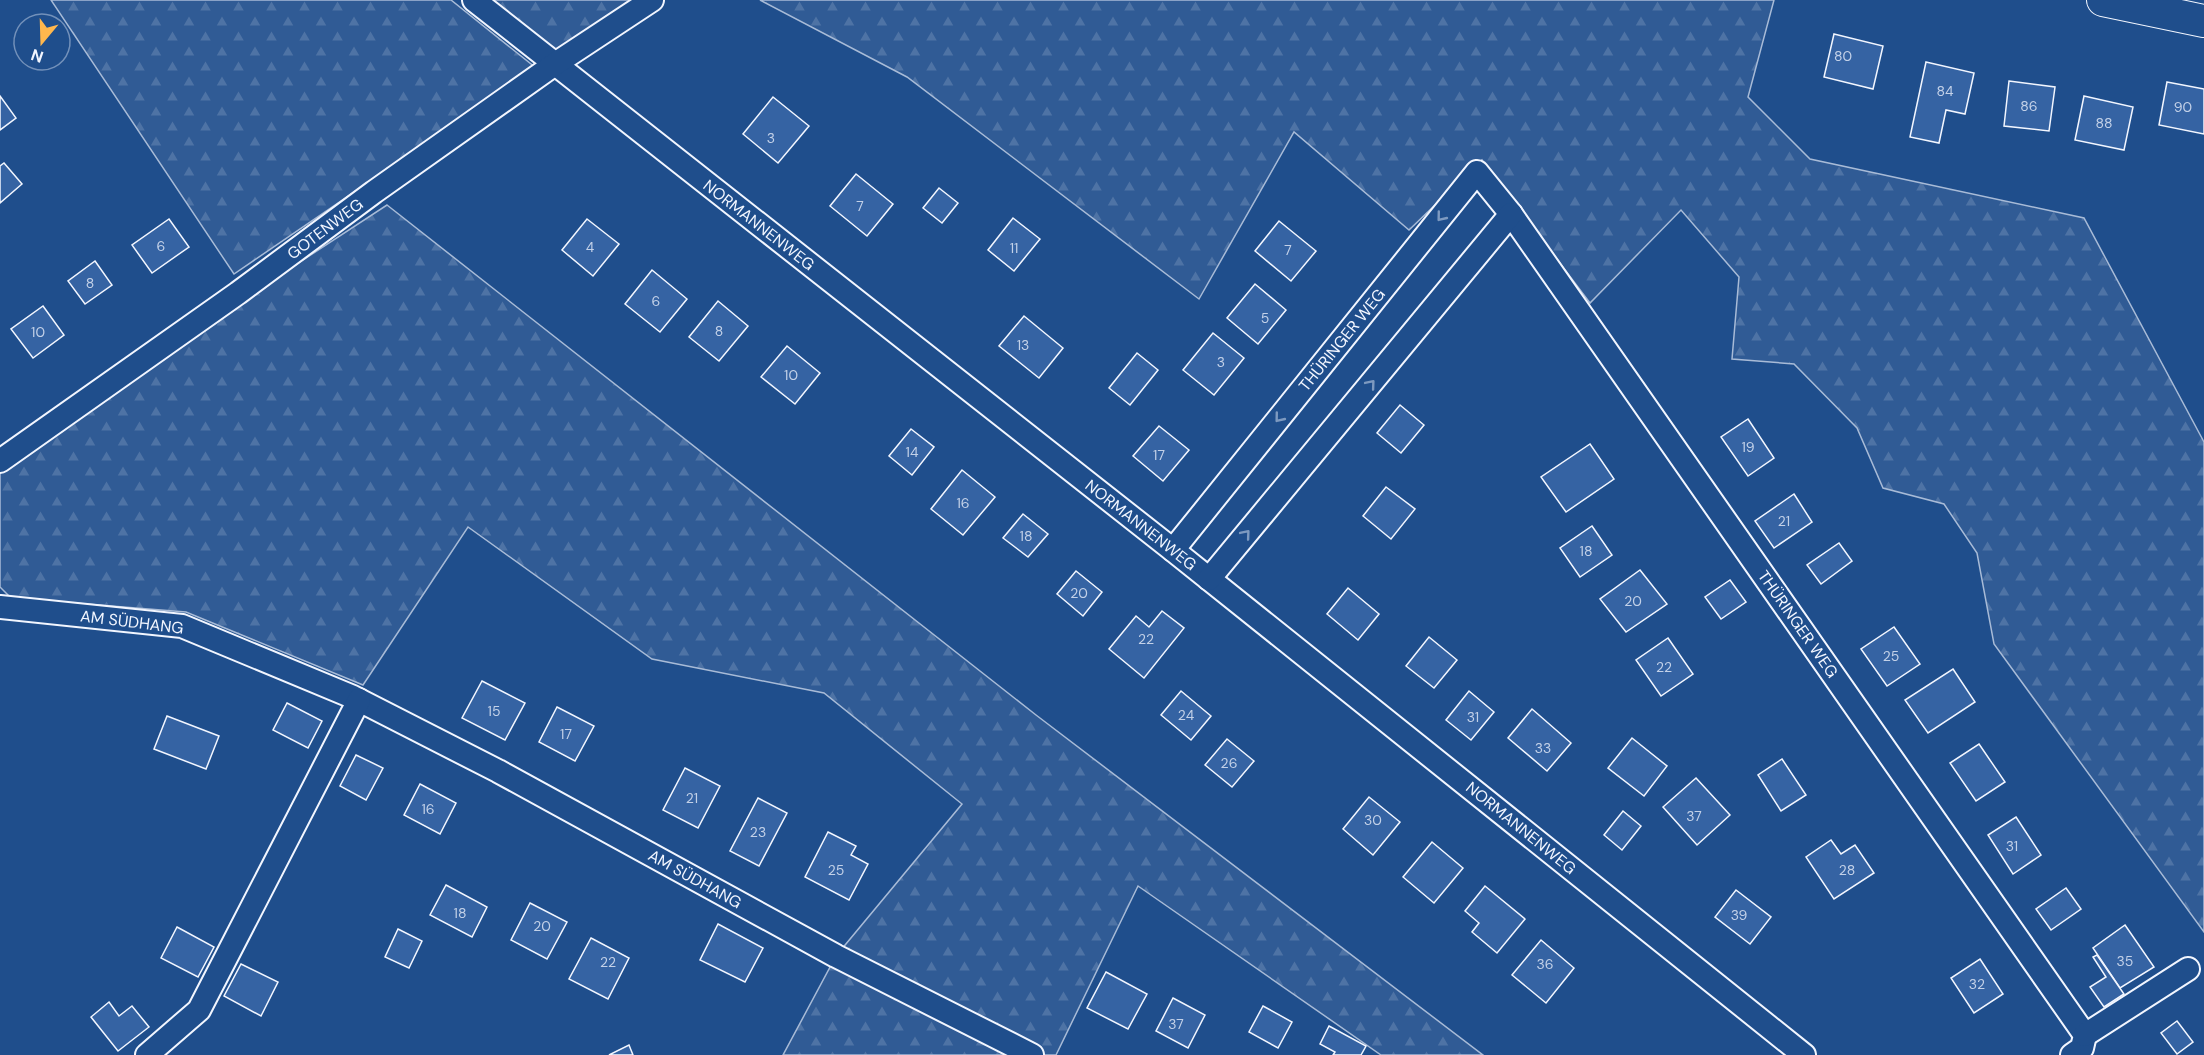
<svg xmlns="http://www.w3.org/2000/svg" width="2204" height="1055" font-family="'DM Sans',sans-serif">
<defs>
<pattern id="forest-firs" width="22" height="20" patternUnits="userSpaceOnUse" patternTransform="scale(1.5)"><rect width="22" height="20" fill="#305b95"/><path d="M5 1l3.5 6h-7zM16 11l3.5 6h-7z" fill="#4e73a5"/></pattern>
</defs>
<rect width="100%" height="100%" fill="#1f4e8c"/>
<g fill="url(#forest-firs)" stroke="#a8bbd7" stroke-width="1.5">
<polygon points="51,0 451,0 536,68 234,274"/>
<polygon points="491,0 638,0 561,56"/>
<polygon points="760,0 1774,0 1748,97 1810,159 2084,218 2204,442 2204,932 1994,644 1977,553 1944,504 1883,488 1857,428 1794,364 1732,359 1739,277 1681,210 1590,303 1482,160 1409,230 1294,132 1199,299 907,77"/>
<polygon points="387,205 1036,715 1483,1055 1381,1055 1138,886 1056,1055 783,1055 836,956 962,804 824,693 652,659 468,527 363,685 186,612 11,598 0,587 0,473 248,296"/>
</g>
<g fill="#3563a3" stroke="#f2f6ff" stroke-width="1.5">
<polygon points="1834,34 1883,46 1873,89 1824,77"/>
<polygon points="1926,62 1974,73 1965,114 1946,110 1939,143 1910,137"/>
<polygon points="2009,81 2055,87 2049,131 2004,126"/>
<polygon points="2167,82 2204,89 2204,134 2159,125"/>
<polygon points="0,96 16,118 0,130"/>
<polygon points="2084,96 2133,107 2124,150 2075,140"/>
<polygon points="773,97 809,126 778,163 743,134"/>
<polygon points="4,163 22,184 0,203 0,166"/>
<polygon points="856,174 893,204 867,236 830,206"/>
<polygon points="939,188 958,203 942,223 923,208"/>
<polygon points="1013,218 1040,239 1014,271 988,250"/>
<polygon points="169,219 189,247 152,273 132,245"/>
<polygon points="587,219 619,244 593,276 562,250"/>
<polygon points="1279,221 1316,251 1291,281 1255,251"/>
<polygon points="95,261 112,285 85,304 68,281"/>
<polygon points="652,270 687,299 660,332 625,304"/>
<polygon points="1255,284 1286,310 1258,344 1227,318"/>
<polygon points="718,301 748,326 719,361 689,337"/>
<polygon points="43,306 64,335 33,358 11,329"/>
<polygon points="1024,316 1063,348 1039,378 999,346"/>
<polygon points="1213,333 1244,358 1214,395 1183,370"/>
<polygon points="787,346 820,373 795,404 761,377"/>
<polygon points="1137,353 1158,370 1130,405 1109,388"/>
<polygon points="1400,405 1424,425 1401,453 1377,433"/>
<polygon points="1748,419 1774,458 1748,476 1721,437"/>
<polygon points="1159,426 1189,450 1163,481 1133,456"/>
<polygon points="911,429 934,447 912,475 889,456"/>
<polygon points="1590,444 1614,479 1566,512 1541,477"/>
<polygon points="962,470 995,497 963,535 931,509"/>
<polygon points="1386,487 1415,509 1391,539 1363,516"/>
<polygon points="1794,494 1812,522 1774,548 1755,521"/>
<polygon points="1023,514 1048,534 1028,557 1003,538"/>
<polygon points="1592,526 1612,555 1580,577 1560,548"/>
<polygon points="1839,543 1852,561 1821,584 1807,565"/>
<polygon points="1640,570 1667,604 1626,632 1600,599"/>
<polygon points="1076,571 1102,592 1083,616 1057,594"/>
<polygon points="1730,580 1746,602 1721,619 1705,597"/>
<polygon points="1348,588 1379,614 1358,640 1327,614"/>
<polygon points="1162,611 1184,628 1144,678 1109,649 1136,616 1149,627"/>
<polygon points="1894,627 1920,664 1887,686 1861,649"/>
<polygon points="1429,637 1457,660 1434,688 1406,666"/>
<polygon points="1668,638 1693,674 1661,696 1636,660"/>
<polygon points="1953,669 1975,702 1928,733 1905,700"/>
<polygon points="482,681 525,703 505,740 462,718"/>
<polygon points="1181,691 1211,716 1191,740 1161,715"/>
<polygon points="1469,691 1494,712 1471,740 1446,720"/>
<polygon points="287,703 322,721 308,748 273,730"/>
<polygon points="557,707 594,726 575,761 539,742"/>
<polygon points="1532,709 1571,743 1547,771 1508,738"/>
<polygon points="167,716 219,736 206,769 154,749"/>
<polygon points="1632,738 1667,766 1644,796 1608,768"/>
<polygon points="1227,739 1254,761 1232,787 1205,765"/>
<polygon points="1979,744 2005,782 1976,801 1950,763"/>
<polygon points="356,755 383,768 366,800 340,786"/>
<polygon points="1782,759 1806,795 1781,811 1758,775"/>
<polygon points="685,768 720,786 698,828 663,810"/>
<polygon points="1696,778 1730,815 1697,845 1663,807"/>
<polygon points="420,784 456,803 440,834 404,815"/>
<polygon points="1369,797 1400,822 1373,855 1343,829"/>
<polygon points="758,798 787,813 759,866 730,851"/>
<polygon points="1623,811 1641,826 1622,850 1604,835"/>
<polygon points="2016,817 2041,855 2013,874 1988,835"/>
<polygon points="828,832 856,846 851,855 868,864 849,900 805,877"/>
<polygon points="1831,840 1841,854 1855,845 1874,873 1834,899 1806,857"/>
<polygon points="1432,842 1463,868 1434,903 1403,877"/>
<polygon points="446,885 487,907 472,937 430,915"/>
<polygon points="1485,886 1525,919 1497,953 1472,932 1479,923 1465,911"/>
<polygon points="2066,888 2081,909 2051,930 2036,909"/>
<polygon points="1736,890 1771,917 1750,944 1715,917"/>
<polygon points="530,903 567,922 547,959 511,940"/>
<polygon points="718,924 763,948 745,982 700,960"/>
<polygon points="2125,925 2154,967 2120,988 2093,948"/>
<polygon points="177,927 214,947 198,977 161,958"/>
<polygon points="398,929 422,941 409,968 385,957"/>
<polygon points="591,938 629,958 608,999 569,979"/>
<polygon points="1541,940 1574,968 1546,1003 1512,975"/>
<polygon points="2097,955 2124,994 2104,1007 2090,987 2106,977 2093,957"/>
<polygon points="1980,959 2003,994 1974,1013 1951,978"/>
<polygon points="241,964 278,982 261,1016 224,996"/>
<polygon points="1106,972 1147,994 1128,1029 1087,1008"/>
<polygon points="1173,998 1205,1015 1188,1048 1156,1031"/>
<polygon points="109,1002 119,1016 132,1006 149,1027 118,1051 91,1017"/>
<polygon points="1263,1006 1292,1022 1278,1048 1249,1032"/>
<polygon points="2177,1021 2193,1042 2177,1054 2161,1033"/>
<polygon points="1329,1026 1366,1046 1361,1055 1333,1055 1335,1052 1320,1044"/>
<polygon points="629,1045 633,1055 609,1055"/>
</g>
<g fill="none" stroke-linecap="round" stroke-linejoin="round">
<defs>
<g id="street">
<polyline points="474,0 1173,550 1804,1055"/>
<polyline points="0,461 238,293 374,192 555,64 652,0"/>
<polyline points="1173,550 1477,172 1511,214 2085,1035 2082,1048 2072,1055"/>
<polyline points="1209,579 1511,214"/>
<polyline points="0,607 182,626 353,697 498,771 836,956 1032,1055"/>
<polyline points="2085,1035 2188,969"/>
<polyline points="147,1055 199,1010 359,700"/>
</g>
<polyline id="secondary" points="2103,0 2204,21"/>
</defs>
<use href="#street" stroke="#f2f6ff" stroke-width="26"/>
<use href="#secondary" stroke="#f2f6ff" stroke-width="34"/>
<use href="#street" stroke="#1f4e8c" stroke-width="22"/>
<use href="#secondary" stroke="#1f4e8c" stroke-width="32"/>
</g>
<defs><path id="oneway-chevron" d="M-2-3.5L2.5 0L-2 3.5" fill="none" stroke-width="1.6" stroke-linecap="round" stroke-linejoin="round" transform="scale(1.5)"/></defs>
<g stroke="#7e9ac0">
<use href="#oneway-chevron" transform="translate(1441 217) rotate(129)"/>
<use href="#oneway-chevron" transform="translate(1371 384) rotate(-50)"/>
<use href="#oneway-chevron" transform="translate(1279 418) rotate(129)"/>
<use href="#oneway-chevron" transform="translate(1246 534) rotate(-50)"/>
</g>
<g text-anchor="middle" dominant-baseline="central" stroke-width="4.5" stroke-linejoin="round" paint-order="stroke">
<g font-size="14" fill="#c3d1e8">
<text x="1843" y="56">80</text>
<text x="1945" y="91">84</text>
<text x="2029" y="106">86</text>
<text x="2183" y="107">90</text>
<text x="2104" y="123">88</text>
<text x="771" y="138">3</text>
<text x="860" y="206">7</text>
<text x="161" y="246">6</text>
<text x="590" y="247">4</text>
<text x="1014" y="248">11</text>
<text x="1288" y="250">7</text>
<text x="90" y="283">8</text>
<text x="656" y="301">6</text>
<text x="1265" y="318">5</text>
<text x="719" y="331">8</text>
<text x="38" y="332">10</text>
<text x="1023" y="345">13</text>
<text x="1221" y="362">3</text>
<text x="791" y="375">10</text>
<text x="1748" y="447">19</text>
<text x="912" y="452">14</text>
<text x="1159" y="455">17</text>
<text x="963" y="503">16</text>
<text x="1784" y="521">21</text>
<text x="1026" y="536">18</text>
<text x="1586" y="551">18</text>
<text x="1079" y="593">20</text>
<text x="1633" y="601">20</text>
<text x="1146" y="639">22</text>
<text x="1891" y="656">25</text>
<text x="1664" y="667">22</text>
<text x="494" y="711">15</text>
<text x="1186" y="715">24</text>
<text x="1473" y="717">31</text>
<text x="566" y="734">17</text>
<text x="1543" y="748">33</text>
<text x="1229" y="763">26</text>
<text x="692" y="798">21</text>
<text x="428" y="809">16</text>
<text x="1694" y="816">37</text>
<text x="1373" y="820">30</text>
<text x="758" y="832">23</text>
<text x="2012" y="846">31</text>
<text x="836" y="870">25</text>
<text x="1847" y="870">28</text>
<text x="460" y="913">18</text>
<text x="1739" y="915">39</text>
<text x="542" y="926">20</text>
<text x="2125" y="961">35</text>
<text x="608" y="962">22</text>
<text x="1545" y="964">36</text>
<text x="1977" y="984">32</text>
<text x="1176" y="1024">37</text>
</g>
<g font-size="16" fill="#f2f6ff" stroke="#1f4e8c">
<text transform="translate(759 225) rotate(38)">NORMANNENWEG</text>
<text transform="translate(325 229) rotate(-37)">GOTENWEG</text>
<text transform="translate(1342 340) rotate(-51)">THÜRINGER WEG</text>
<text transform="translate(1141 525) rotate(38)">NORMANNENWEG</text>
<text transform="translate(132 622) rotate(7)">AM SÜDHANG</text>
<text transform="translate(1798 624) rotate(55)">THÜRINGER WEG</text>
<text transform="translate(1521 828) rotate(39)">NORMANNENWEG</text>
<text transform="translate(695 879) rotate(29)">AM SÜDHANG</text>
</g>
</g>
<g transform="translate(42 42) rotate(199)"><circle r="28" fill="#1f4e8c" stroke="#7391ba" stroke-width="1.5"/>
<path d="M0-4.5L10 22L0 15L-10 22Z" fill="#ffb74d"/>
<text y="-9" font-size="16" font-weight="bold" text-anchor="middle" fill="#f2f6ff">N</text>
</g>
</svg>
